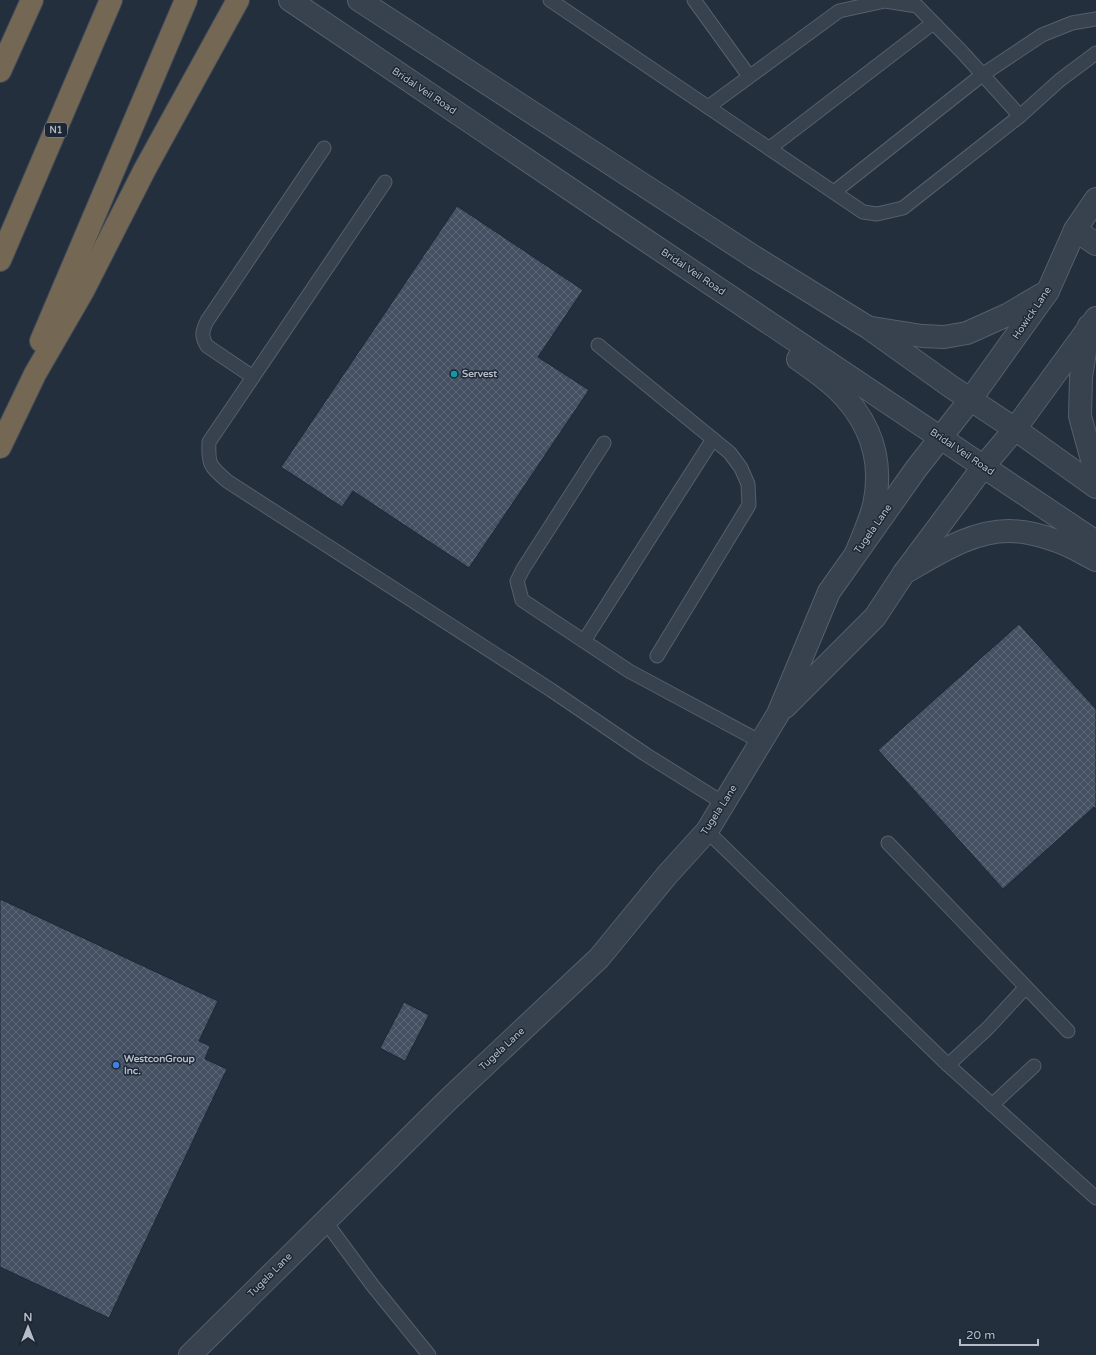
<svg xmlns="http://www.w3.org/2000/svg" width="1096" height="1355" font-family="'Varela Round',sans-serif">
<defs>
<pattern id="building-cross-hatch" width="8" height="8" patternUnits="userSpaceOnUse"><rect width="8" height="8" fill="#455162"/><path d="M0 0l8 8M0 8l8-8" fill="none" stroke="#5d6877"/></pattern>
</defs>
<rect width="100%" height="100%" fill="#242f3e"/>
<g fill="url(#building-cross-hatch)" stroke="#1f2835">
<polygon points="457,206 583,290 538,357 589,390 469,568 353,491 342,507 281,467"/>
<polygon points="1019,624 1096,709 1096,809 1094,807 1003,889 878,750"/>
<polygon points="0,899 218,1001 199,1041 210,1046 205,1059 227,1069 109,1318 0,1267"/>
<polygon points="404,1002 429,1015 405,1061 380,1048"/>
</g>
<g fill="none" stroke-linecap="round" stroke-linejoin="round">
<defs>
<g id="service">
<polyline points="550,0 863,212 877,214 903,208 1020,116 1060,80 1096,53"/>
<polyline points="694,0 749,76"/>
<polyline points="708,107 839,11 885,1 917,6 962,52 1020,116"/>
<polyline points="770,148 933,23"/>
<path d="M385,182l-176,260c-1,23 1,24 18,39l324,209 94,64 80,50"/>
<polyline points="834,192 982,75 1042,35 1072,23 1096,19"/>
<polyline points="598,345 730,453 741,468 748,484 749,505 657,656"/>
<path d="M253,377l-46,-31c-6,-10 -5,-15 0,-25l117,-173"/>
<polyline points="604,443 523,569 517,581 522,600 629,671 761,742"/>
<polyline points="584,641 713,439"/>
<polyline points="707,831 948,1065 988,1028 1025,988"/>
<polyline points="888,843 1068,1031"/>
<polyline points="948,1065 1096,1198"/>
<polyline points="992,1105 1034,1066"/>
<polyline points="325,1221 373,1286 429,1355"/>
</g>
<g id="minor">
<polyline points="1075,230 1096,244"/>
<polyline points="785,707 875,617 904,573 983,467 1015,429 1096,318"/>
<polyline points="190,1355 450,1098 599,958 667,875 707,831 778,714 829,592 916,469 970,400 1048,291 1075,230 1096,199"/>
</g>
<g id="tertiary">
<polyline points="290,0 629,229 1096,542"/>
<polyline points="359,0 754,257 869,328 950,386 1015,429 1096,487"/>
<polyline points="1089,326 1081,377 1080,416 1096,474"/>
<polyline points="872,328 922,336 944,337 967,333 1007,315 1048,291"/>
<path d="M798,359c13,9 27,19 39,30 33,32 47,70 37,116 -4,16 -11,31 -17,46"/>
<path d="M904,573c32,-18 66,-42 105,-42 14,0 31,4 45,9 14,4 28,13 42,20"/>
</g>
<g id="motorway">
<polyline points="0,71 32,0"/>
<polyline points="0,260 111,0"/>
<polyline points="41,341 186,0"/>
<polyline points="0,447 35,374 83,291 145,169 238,0"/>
</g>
</defs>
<use href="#service" stroke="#565f6c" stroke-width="15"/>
<use href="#minor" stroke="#565f6c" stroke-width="24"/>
<use href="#tertiary" stroke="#565f6c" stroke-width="24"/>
<use href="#motorway" stroke="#434c59" stroke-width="24"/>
<use href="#service" stroke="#38414e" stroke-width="13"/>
<use href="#minor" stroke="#38414e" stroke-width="22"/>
<use href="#tertiary" stroke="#38414e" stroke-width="22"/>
<use href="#motorway" stroke="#746855" stroke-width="22"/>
</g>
<circle fill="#0f9aa8" stroke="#1d2633" stroke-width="1.5" cx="454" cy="374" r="4"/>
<circle fill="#3f7fe0" stroke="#1d2633" stroke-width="1.5" cx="116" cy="1065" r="4"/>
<g text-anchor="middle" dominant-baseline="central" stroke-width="3" stroke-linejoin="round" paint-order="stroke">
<rect fill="#1d2633" stroke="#878f9c" stroke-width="1" x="45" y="123" width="22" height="14" rx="3"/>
<g font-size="9" font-weight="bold" fill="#b4bcc9">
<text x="56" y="130">N1</text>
</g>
<g font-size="10" fill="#b4bcc9" stroke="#1d2633">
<text transform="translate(424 91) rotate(34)">Bridal Veil Road</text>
<text transform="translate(693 272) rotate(34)">Bridal Veil Road</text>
<text transform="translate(1032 313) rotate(-56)">Howick Lane</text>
<text transform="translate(962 452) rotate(34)">Bridal Veil Road</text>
<text transform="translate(873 529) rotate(-55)">Tugela Lane</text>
<text transform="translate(719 810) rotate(-57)">Tugela Lane</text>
<text transform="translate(502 1049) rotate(-43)">Tugela Lane</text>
<text transform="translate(270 1275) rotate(-45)">Tugela Lane</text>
</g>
<g font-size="10" font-weight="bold" fill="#b4bcc9" stroke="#1d2633" text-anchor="start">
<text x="462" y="374">Servest</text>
<text x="124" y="1059">WestconGroup<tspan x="124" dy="12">Inc.</tspan></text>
</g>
</g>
<g transform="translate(28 1327)" stroke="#1d2633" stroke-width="3" paint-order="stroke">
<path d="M0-3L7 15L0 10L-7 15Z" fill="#b4bcc9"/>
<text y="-6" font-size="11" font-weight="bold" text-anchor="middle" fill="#b4bcc9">N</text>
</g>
<path d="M960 1339v6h78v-6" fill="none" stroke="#b4bcc9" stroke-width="2"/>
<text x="966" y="1339" font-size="12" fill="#b4bcc9" stroke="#1d2633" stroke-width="3" paint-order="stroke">20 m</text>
</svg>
